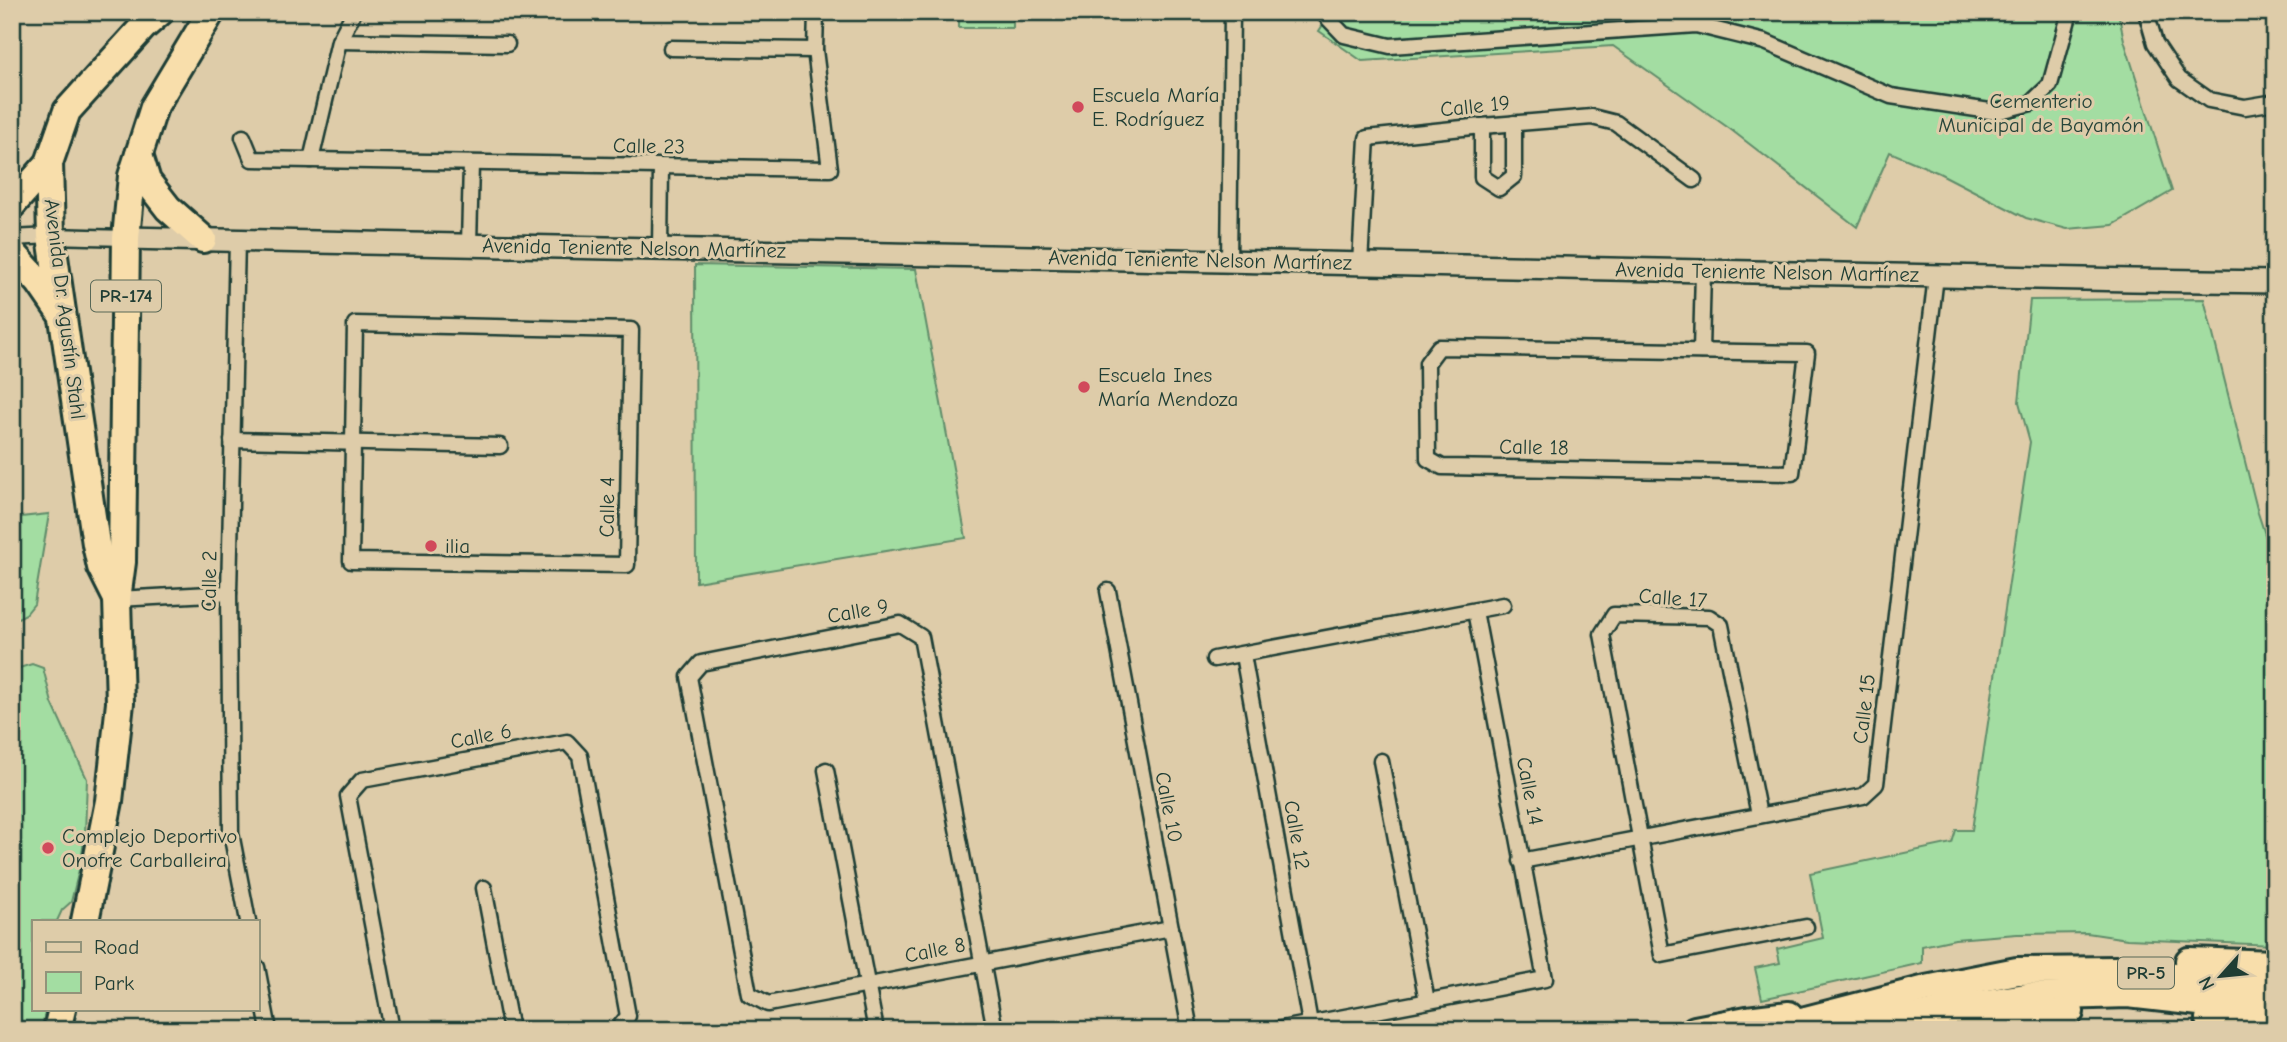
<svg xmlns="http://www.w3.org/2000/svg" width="2287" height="1042" font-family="'Comic Neue',sans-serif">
<rect width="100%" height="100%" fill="#decca9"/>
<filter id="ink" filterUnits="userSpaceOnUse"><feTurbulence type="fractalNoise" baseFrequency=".0143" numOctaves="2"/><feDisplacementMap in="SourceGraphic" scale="14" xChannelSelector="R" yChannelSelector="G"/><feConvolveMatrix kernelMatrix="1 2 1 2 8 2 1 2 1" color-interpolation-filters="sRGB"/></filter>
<g filter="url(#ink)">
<g fill="#a3dda2" stroke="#618d6b" stroke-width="2">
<rect x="959" y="12" width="54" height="16"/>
<polygon points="1331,12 2118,12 2124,40 2172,191 2113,225 2067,229 2026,218 1939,173 1890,152 1857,227 1730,129 1613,46 1362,61 1319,31"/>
<polygon points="695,265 916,269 966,538 696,582"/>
<polygon points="2204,299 2258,513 2275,565 2275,945 2127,939 2087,933 2017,934 1955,939 1922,946 1922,963 1762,999 1755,968 1780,963 1777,949 1823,938 1810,873 1952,843 1956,830 1972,830 2030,442 2019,402 2030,300"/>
<polygon points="49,514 34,604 26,614 12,621 12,518"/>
<polygon points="12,661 16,669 32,664 43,668 52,703 87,779 85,834 81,862 71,902 62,910 57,921 33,921 33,1009 46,1009 41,1030 12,1030"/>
</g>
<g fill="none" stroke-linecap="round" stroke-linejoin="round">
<defs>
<g id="street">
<polyline points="1322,12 1344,35 1390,46 1696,25 1765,42 1891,96 1996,112 2031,103 2050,85 2070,12"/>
<polyline points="2146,12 2155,43 2179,79 2209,100 2245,107 2275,102"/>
<polyline points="339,41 507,44"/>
<polyline points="671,48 815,50"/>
<polyline points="1482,126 1482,177 1499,188 1514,176 1514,123"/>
<polyline points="243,137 252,159 830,169 815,50 816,12"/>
<polyline points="311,160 339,41 354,12"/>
<polyline points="12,238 51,236 126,238"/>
<polyline points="237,240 229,593 231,833 248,921"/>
<polyline points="469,244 471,164"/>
<polyline points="660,249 661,167"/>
<polyline points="1229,261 1232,12"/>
<polyline points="1360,264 1367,138 1482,126 1592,117 1616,123 1694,180"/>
<polygon points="355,324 631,330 627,565 351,561"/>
<polygon points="1439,347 1807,353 1792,473 1442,467 1428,459 1427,363"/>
<polyline points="1701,351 1703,271"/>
<polyline points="232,440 500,446"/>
<polyline points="1108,591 1190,1030"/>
<polyline points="117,599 229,593"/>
<polyline points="1243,655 1310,1023"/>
<polyline points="1214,659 1503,605"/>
<polyline points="1381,761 1427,1001"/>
<polyline points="826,770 876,1030"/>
<polyline points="1759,815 1721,625 1709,617 1614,615 1602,634 1662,955 1806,927"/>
<polyline points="1521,861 1863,796 1876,784 1936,276"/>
<polyline points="484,888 511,1030"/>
<polyline points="257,967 269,1030"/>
<polyline points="392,1030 348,796 362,780 567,742 580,756 628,1016 617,1030"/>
<polyline points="995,1030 921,637 900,624 701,663 689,677 749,994 768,1004 1171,928"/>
<polyline points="1276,1030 1545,979 1475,611"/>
</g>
<polyline id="secondary" points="126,238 2132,280 2275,282"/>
<g id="highway">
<polyline points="139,155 147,181 168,208 203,239"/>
<polyline points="12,205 49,163"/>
<polyline points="12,252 39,282 61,314"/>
<polyline points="117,599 101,567 96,544 51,236 49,163 67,111 143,27 160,12"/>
<polyline points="85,921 109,801 120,703 117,599 122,562 126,238 132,176 154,107 211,12"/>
<polyline points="2189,961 2275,964"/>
<polyline points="2216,995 2275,1011"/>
<polyline points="2209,1019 2257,1030"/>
<polyline points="57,1030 62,1009"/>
<polyline points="1695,1030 1747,1020 1789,1015"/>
<polyline points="1767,1030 1926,989 2017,971 2117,970 2222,981 2275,991"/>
<polyline points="1862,1030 1966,1006 2026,997 2128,994 2217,1004 2234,1010"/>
<polyline points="1947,1030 2010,1017 2070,1012"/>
</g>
</defs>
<use href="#street" stroke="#1f3d34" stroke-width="19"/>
<use href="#secondary" stroke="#1f3d34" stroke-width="26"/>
<use href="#highway" stroke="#1f3d34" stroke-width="32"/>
<use href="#street" stroke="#decca9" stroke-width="14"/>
<use href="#secondary" stroke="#decca9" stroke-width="21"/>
<use href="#highway" stroke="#f8deab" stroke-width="26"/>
</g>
</g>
<g fill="#d1495b" stroke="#decca9" stroke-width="2.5">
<circle cx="1078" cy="107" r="7"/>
<circle cx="1084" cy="387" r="7"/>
<circle cx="431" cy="546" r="7"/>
<circle cx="48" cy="848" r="7"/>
</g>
<g text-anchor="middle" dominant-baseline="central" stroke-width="6" stroke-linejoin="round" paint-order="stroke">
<g fill="#decca9" stroke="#586857" stroke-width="2">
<rect x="91" y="280.5" width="70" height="31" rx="5"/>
<rect x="2118" y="957.5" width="56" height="31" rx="5"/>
</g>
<g font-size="19" font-weight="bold" fill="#1f3d34">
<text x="126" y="296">PR-174</text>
<text x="2146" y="973">PR-5</text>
</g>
<g font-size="21" fill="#1f3d34" stroke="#decca9" text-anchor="start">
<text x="1092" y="95">Escuela María<tspan x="1092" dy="24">E. Rodríguez</tspan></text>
<text x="1098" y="375">Escuela Ines<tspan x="1098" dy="24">María Mendoza</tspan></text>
<text x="445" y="546">ilia</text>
<text x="62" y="836">Complejo Deportivo<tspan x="62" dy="24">Onofre Carballeira</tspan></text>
</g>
<g font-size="21" fill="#26453a" stroke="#decca9">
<text x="2041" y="101">Cementerio<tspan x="2041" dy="24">Municipal de Bayamón</tspan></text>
</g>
<g font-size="21" fill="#1f3d34" stroke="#decca9">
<text transform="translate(1475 106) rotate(-6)">Calle 19</text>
<text transform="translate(649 146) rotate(1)">Calle 23</text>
<text transform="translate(634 248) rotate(1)">Avenida Teniente Nelson Martínez</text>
<text transform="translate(1200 260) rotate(1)">Avenida Teniente Nelson Martínez</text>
<text transform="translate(1767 272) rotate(1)">Avenida Teniente Nelson Martínez</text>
<text transform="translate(65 309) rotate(83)">Avenida Dr. Agustín Stahl</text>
<text transform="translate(1534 447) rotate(1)">Calle 18</text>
<text transform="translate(607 507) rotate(-89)">Calle 4</text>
<text transform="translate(209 581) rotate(-89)">Calle 2</text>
<text transform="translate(1673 598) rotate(4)">Calle 17</text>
<text transform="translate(858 611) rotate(-10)">Calle 9</text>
<text transform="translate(1864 709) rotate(-83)">Calle 15</text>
<text transform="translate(481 736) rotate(-11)">Calle 6</text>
<text transform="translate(1530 791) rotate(79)">Calle 14</text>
<text transform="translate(1169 807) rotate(79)">Calle 10</text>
<text transform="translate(1297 835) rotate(80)">Calle 12</text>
<text transform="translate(935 950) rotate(-11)">Calle 8</text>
</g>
</g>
<rect width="2287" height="1042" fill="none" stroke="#decca9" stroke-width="42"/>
<rect x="21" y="21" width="2245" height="1000" fill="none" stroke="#1f3d34" stroke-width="2.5" filter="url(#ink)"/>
<rect x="32" y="920" width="228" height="91" fill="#decca9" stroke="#92937a" stroke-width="2"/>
<rect x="46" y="942" width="35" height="10" fill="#decca9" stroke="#92937a" stroke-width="2"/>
<text x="94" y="954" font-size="21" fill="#1f3d34">Road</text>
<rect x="46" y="972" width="35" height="21" fill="#a3dda2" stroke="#92937a" stroke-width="2"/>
<text x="94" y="990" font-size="21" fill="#1f3d34">Park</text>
<g transform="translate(2221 976) rotate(243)" stroke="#decca9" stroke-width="5" paint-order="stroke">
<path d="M0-5L12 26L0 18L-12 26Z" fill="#1f3d34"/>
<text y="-10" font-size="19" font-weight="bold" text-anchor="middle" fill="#1f3d34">N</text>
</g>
</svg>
